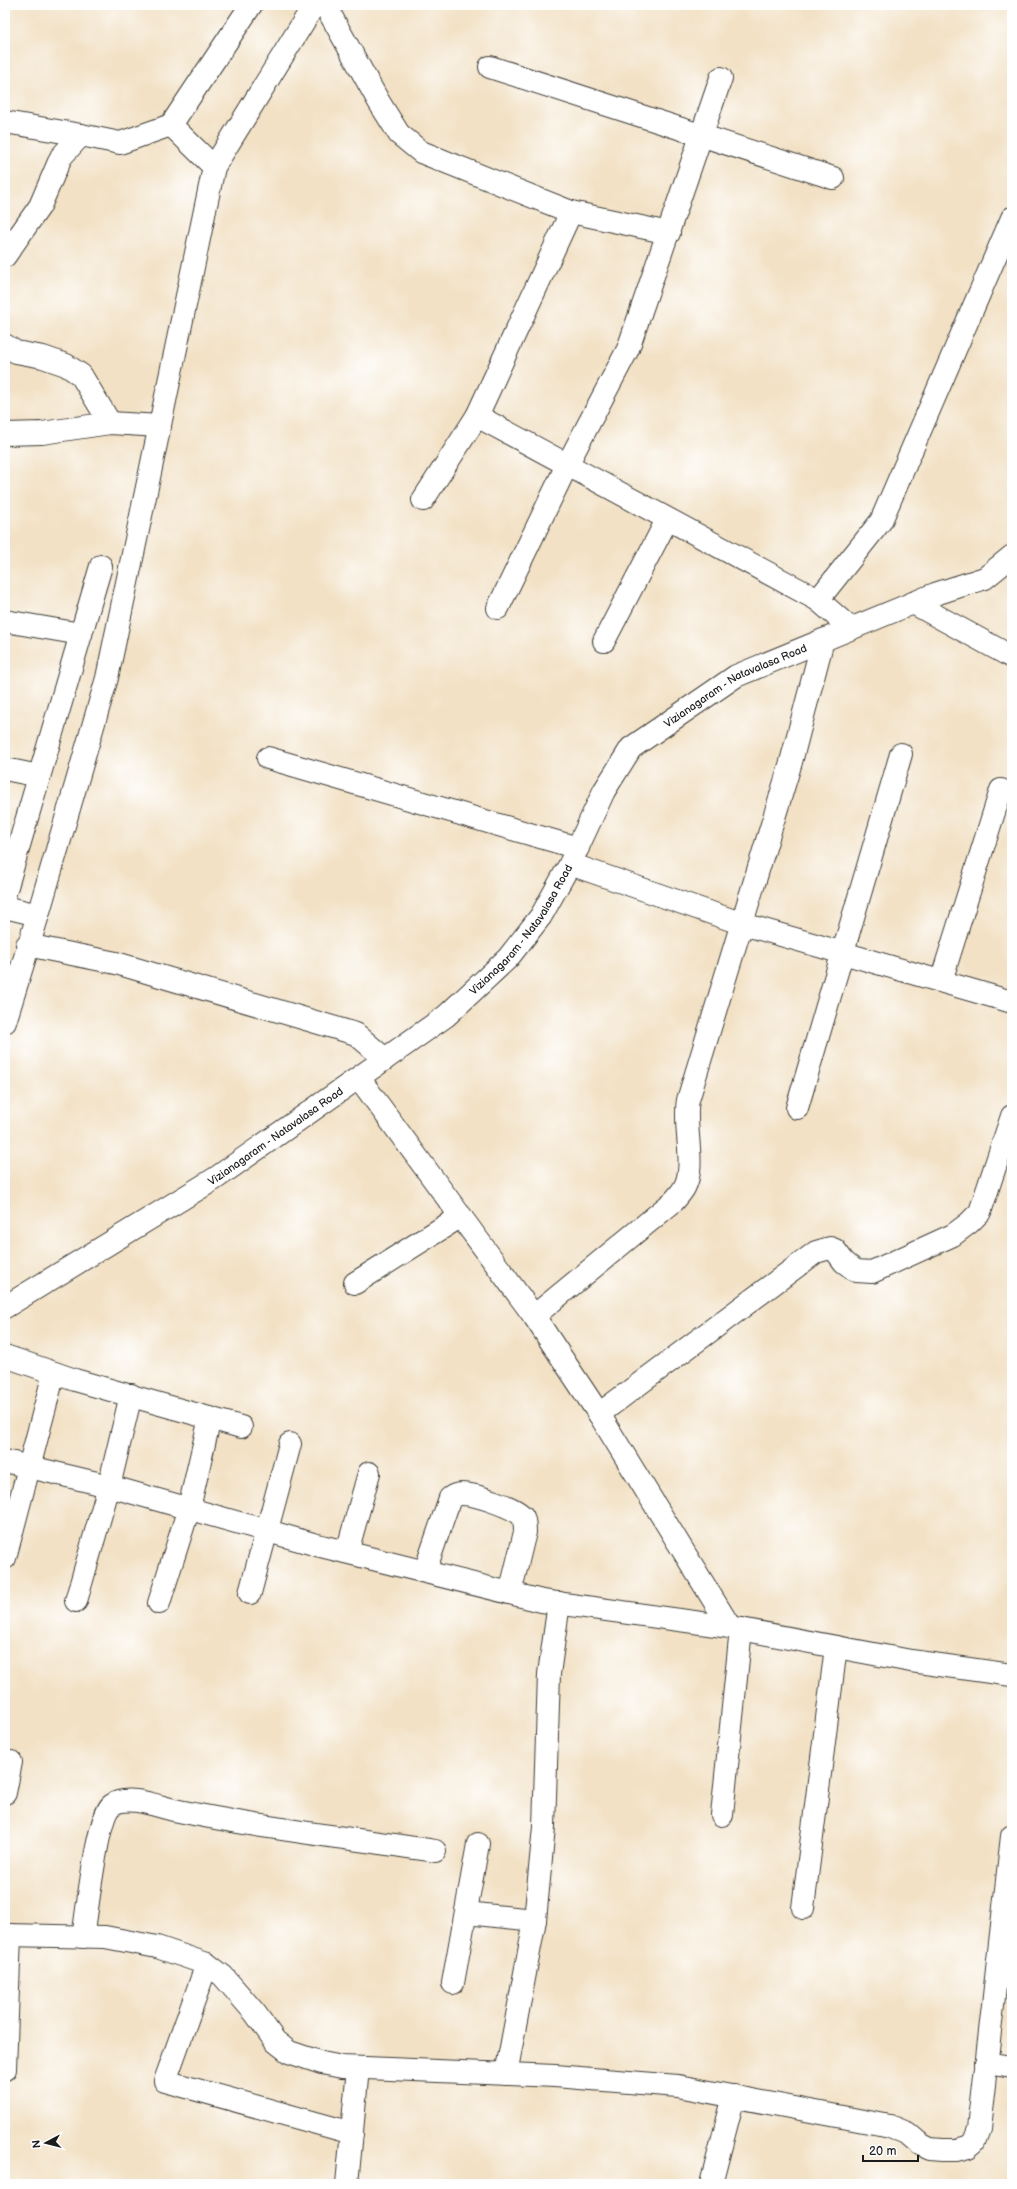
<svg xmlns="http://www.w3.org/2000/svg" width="1017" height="2189" font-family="'Balsamiq Sans',sans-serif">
<rect width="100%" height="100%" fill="#fff"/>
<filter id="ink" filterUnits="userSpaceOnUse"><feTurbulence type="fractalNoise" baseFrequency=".025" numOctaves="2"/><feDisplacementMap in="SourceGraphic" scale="8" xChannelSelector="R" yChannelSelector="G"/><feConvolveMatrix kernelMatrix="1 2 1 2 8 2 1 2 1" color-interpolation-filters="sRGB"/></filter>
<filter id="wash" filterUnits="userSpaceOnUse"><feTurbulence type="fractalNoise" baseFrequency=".012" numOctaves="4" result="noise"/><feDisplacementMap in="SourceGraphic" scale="16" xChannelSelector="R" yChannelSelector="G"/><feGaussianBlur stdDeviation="0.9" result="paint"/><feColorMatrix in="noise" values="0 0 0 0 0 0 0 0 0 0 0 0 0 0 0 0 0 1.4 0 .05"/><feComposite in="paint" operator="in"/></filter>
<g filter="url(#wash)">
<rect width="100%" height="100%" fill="#f2e1c5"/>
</g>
<g filter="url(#ink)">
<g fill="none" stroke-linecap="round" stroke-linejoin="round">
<defs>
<g id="minor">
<polyline points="325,5 379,102 399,134 421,152 571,212 669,233"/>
<polyline points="490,67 833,178"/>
<polyline points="5,122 81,135"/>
<polyline points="214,167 171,125 251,5"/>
<polyline points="5,256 40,206 61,157 81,135 120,143 171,125"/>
<polyline points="5,345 16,352 43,357 66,365 81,375 110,423"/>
<polyline points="477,416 818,600 850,628"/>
<polyline points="5,434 42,433 110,423 160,426"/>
<polyline points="423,500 477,416 571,212"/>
<polyline points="818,600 881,521 1012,218"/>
<polyline points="913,603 1012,657"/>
<polyline points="498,608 567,465 628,349 721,78"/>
<polyline points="5,621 81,634"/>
<polyline points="604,641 667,520"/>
<polyline points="268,758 578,848"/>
<polyline points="5,769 39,776"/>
<polyline points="570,864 743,924 1012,1002"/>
<polyline points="5,893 101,566"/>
<polyline points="5,907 38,915"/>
<polyline points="27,945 116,963 356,1034 385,1059"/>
<polyline points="941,981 1001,790"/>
<polyline points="359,1078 534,1316 599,1414 730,1627"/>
<polyline points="797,1108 901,754"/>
<polyline points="355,1283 461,1216"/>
<path d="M534,1316l140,-115c4,-5 9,-10 11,-15 11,-21 -2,-61 3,-86l103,-338 32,-122"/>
<polyline points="5,1356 75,1380 241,1427"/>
<polyline points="599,1414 816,1252 830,1248 835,1250 844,1262 856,1271 872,1272 953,1235 969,1223 980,1212 1012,1116"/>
<polyline points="5,1461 109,1486 317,1545 542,1601 730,1627 911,1661 1012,1675"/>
<polyline points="347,1552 369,1473"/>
<polyline points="5,1558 54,1373"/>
<path d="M425,1571l25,-73c4,-3 7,-4 12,-4 12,0 54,13 61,23 2,5 2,10 2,15l-15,61"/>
<polyline points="250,1593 290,1444"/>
<polyline points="76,1601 109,1486 131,1395"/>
<polyline points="159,1603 189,1508 210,1418"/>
<polyline points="5,1793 11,1762"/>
<polyline points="722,1815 741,1629"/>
<polyline points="803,1908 836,1647"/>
<polyline points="466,1913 535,1920"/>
<polyline points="5,1935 105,1937 157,1947 207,1964 223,1976 255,2013 275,2041 289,2052 322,2063 342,2067 555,2076 678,2086 890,2126 907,2133 920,2144 930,2149 942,2150 956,2150 968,2147 974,2142 979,2129 1012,1836"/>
<path d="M83,1937c4,-23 14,-121 29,-132 15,-11 45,1 62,5 86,18 174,28 261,41"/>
<polyline points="207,1964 165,2081 352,2133"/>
<polyline points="453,1983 478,1844"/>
<polyline points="986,2063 1012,2067"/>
<polyline points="5,2069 10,1935"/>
<polyline points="506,2074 535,1920 544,1827 549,1674 559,1603"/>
<polyline points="347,2184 358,2068"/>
<polyline points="711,2184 734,2096"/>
</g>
<g id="major">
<polyline points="5,1022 38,915 107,678 214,167 314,5"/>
<path id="s1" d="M5,1307l211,-129 230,-162 62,-58 33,-42 29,-52 34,-73 27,-43 105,-72 199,-82 50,-16 27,-22"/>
</g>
</defs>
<use href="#minor" stroke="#3c3a35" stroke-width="24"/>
<use href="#major" stroke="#3c3a35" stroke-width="24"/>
<use href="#minor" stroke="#fff" stroke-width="22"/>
<use href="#major" stroke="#fff" stroke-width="22"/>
</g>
</g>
<g text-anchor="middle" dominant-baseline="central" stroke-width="3" stroke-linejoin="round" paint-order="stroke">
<g font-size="11" fill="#1c1c1c" stroke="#fff">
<text stroke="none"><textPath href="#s1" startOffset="980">Vizianagaram - Natavalasa Road</textPath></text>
<text stroke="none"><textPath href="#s1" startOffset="644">Vizianagaram - Natavalasa Road</textPath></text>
<text stroke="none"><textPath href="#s1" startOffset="320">Vizianagaram - Natavalasa Road</textPath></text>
</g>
</g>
<rect width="1017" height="2189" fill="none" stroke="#fff" stroke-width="20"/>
<g transform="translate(46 2143) rotate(263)" stroke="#ffffff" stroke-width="3" paint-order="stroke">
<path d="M0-3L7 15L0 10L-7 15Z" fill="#1c1c1c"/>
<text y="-6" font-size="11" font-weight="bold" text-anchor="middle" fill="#1c1c1c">N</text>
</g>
<path d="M863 2155v6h55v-6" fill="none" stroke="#1c1c1c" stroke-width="2"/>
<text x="869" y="2155" font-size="12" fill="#1c1c1c" stroke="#ffffff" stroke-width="3" paint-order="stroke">20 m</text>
</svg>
